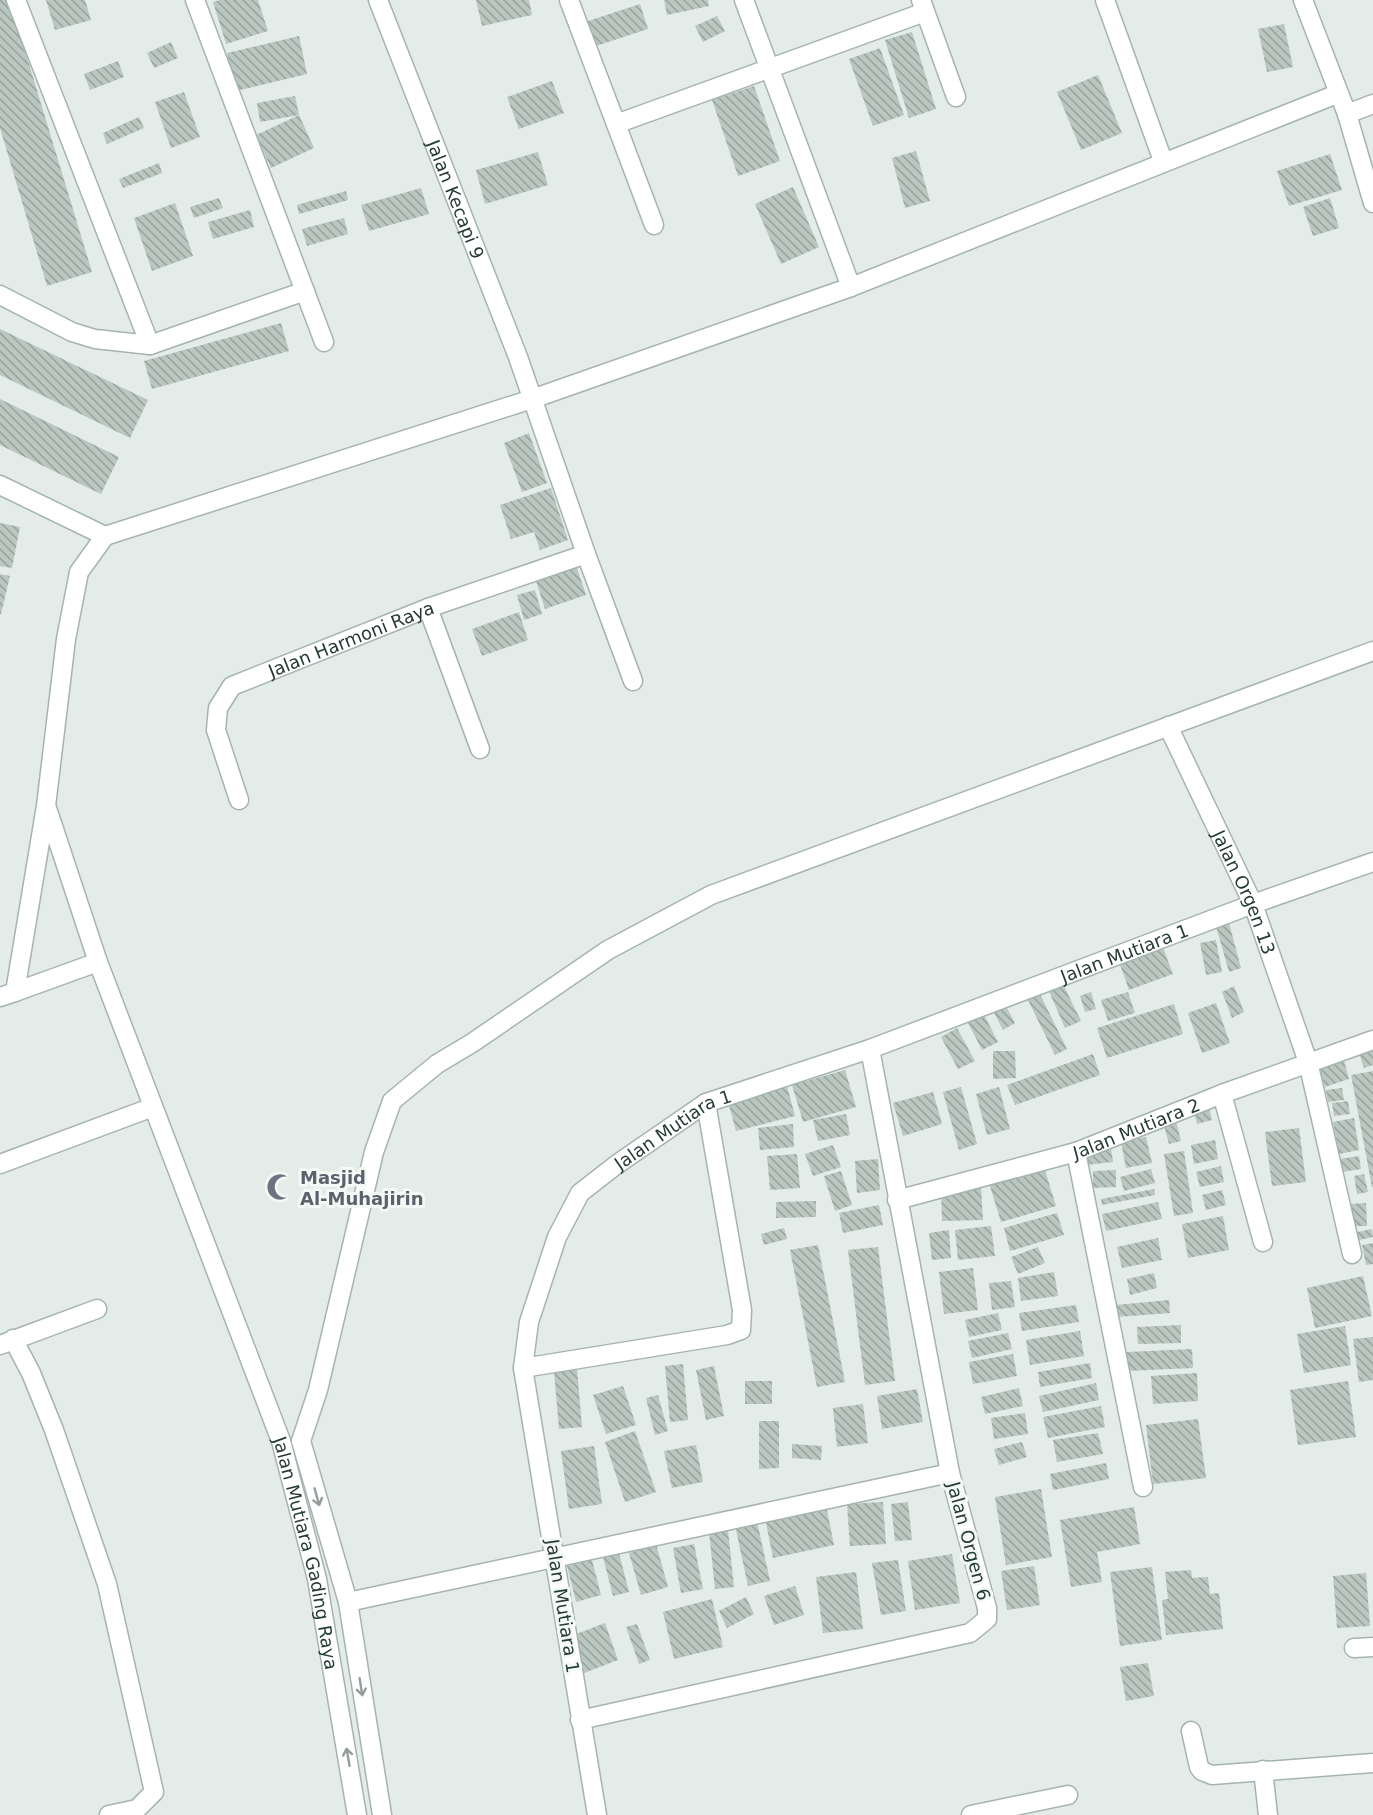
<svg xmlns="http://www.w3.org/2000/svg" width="1373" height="1815" font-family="'DejaVu Sans',sans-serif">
<defs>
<pattern id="building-back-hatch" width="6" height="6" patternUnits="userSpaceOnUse" patternTransform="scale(1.5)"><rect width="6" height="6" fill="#b9c7c0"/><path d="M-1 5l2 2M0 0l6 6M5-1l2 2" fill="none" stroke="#96a39d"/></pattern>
</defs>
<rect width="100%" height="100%" fill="#e3ece8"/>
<g fill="url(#building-back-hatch)">
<polygon points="0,0 7,0 26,54 92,272 47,286 0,128"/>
<polygon points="46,0 85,0 91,20 55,30"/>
<polygon points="220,0 258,0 268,31 226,44 213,2"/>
<polygon points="476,0 529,0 532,15 482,26"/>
<polygon points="664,0 708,0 709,6 667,15"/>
<polygon points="640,4 648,29 593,47 585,22"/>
<polygon points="717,16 725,31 703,42 695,26"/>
<polygon points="1284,24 1293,67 1267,72 1258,29"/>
<polygon points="912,32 936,109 909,118 885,40"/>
<polygon points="299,36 307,74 236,91 227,53"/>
<polygon points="171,42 178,58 154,68 147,53"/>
<polygon points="880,48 904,115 873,126 849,59"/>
<polygon points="118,61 124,77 90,90 84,74"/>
<polygon points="1098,75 1122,133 1081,150 1057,92"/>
<polygon points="552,81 564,113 519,129 507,97"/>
<polygon points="754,86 780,161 738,176 712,100"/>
<polygon points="184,92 200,137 171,148 155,102"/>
<polygon points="295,96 299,115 260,122 257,103"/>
<polygon points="299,115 314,148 271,168 256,135"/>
<polygon points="139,117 144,128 107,144 103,133"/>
<polygon points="916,151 930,201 905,208 892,158"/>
<polygon points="538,152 548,185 485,204 476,170"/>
<polygon points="1330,154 1342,190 1289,206 1277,171"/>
<polygon points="159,163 162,173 123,188 119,179"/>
<polygon points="793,187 819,247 781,264 755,204"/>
<polygon points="421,188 429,214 369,231 361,205"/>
<polygon points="346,191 348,200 299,214 297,205"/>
<polygon points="219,198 223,208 194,218 190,207"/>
<polygon points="1330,198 1339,228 1313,236 1303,207"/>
<polygon points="175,203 193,256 152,271 134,218"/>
<polygon points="250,210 254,227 213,239 208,222"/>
<polygon points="344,218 348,234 307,246 302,229"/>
<polygon points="281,323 289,351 152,389 144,361"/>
<polygon points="0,329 148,400 130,438 0,375"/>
<polygon points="0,399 119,457 101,494 0,445"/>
<polygon points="529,433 547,483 522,492 504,443"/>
<polygon points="551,488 568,540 540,550 534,532 511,539 500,505"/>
<polygon points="0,523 20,527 12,568 0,566"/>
<polygon points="576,565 586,595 545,609 535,578"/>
<polygon points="0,574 10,576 1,614 0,614"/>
<polygon points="535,590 542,614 524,620 517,595"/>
<polygon points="519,612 528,640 482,656 472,629"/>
<polygon points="1229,923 1241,968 1229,972 1216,926"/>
<polygon points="1160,940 1173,974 1129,990 1117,956"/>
<polygon points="1216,940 1222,972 1206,975 1200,943"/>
<polygon points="1062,982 1081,1021 1065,1028 1048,989"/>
<polygon points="1234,986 1244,1012 1232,1018 1222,992"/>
<polygon points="1038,990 1067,1049 1055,1055 1026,996"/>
<polygon points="1091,992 1096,1009 1085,1012 1080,996"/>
<polygon points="1128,992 1135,1013 1108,1021 1101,1000"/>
<polygon points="1004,1003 1015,1023 1003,1030 992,1009"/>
<polygon points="1216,1003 1230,1043 1202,1053 1188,1013"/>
<polygon points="1174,1004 1183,1034 1107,1058 1097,1028"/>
<polygon points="981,1009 998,1042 982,1050 965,1017"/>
<polygon points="957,1028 975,1061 958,1069 941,1037"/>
<polygon points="1373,1046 1373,1065 1364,1068 1358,1050"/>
<polygon points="993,1051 1015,1051 1016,1078 993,1079"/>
<polygon points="1093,1054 1100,1075 1015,1105 1007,1085"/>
<polygon points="1343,1057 1349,1079 1325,1087 1318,1064"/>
<polygon points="845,1070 856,1107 803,1122 792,1085"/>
<polygon points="1373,1071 1373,1187 1372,1187 1351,1075"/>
<polygon points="786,1082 795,1116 736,1131 727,1098"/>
<polygon points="961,1087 977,1144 959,1150 943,1092"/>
<polygon points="999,1087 1010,1129 987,1135 976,1094"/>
<polygon points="1342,1088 1344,1100 1328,1102 1326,1090"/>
<polygon points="933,1092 942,1124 903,1136 893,1103"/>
<polygon points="1348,1101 1350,1114 1334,1116 1332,1103"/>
<polygon points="1208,1104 1212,1120 1197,1124 1193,1108"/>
<polygon points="846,1114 850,1135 818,1141 813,1120"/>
<polygon points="1354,1118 1359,1150 1339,1154 1333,1122"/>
<polygon points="1176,1121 1181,1141 1169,1144 1164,1125"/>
<polygon points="793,1124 794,1147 760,1150 758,1128"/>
<polygon points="1299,1128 1306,1182 1272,1186 1265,1132"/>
<polygon points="1146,1137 1152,1163 1126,1168 1121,1142"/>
<polygon points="1215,1140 1218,1159 1194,1164 1191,1145"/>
<polygon points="833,1145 841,1167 813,1176 805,1154"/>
<polygon points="1111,1148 1113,1162 1086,1165 1085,1151"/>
<polygon points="1184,1151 1193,1213 1174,1216 1164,1154"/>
<polygon points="797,1154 800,1188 770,1190 767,1156"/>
<polygon points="1359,1156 1361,1169 1342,1172 1339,1159"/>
<polygon points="878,1159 880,1190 857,1193 855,1161"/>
<polygon points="1221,1166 1224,1182 1200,1187 1196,1172"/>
<polygon points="1044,1167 1056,1206 1001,1222 989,1183"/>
<polygon points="1151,1169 1155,1183 1124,1191 1120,1177"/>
<polygon points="1116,1170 1116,1187 1093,1188 1093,1171"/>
<polygon points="841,1171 852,1205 835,1211 824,1176"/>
<polygon points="1364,1174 1368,1192 1357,1194 1354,1176"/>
<polygon points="981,1188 983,1220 942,1221 941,1189"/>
<polygon points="1154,1189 1155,1195 1102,1205 1101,1199"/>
<polygon points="1222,1190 1226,1205 1206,1210 1202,1195"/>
<polygon points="816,1201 816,1217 776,1218 776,1202"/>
<polygon points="1158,1202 1162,1219 1106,1231 1102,1214"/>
<polygon points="1366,1203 1367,1226 1351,1226 1350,1204"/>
<polygon points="879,1205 883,1225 843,1233 839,1213"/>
<polygon points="1057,1213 1064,1235 1010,1251 1004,1228"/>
<polygon points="1223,1216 1229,1250 1188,1258 1182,1224"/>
<polygon points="991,1226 995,1256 958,1260 955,1230"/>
<polygon points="784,1228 787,1239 764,1245 761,1234"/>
<polygon points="1372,1229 1373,1237 1355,1241 1353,1233"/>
<polygon points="949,1230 951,1258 932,1260 929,1233"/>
<polygon points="1158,1238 1162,1260 1122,1268 1117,1247"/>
<polygon points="1373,1243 1373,1264 1366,1265 1362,1245"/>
<polygon points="818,1245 845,1382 817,1387 790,1250"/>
<polygon points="878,1247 895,1381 865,1385 848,1250"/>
<polygon points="1038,1247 1045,1263 1018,1274 1011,1257"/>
<polygon points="973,1268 978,1310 944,1314 939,1272"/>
<polygon points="1054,1272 1058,1296 1021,1301 1018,1278"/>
<polygon points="1154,1273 1157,1288 1130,1295 1127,1279"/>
<polygon points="1363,1276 1372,1316 1315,1328 1307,1288"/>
<polygon points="1011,1281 1015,1307 992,1310 989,1283"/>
<polygon points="1169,1300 1170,1313 1117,1317 1116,1305"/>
<polygon points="1076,1305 1079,1322 1022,1331 1019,1313"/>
<polygon points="998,1313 1002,1330 969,1337 965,1320"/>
<polygon points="1181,1325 1181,1343 1138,1344 1137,1327"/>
<polygon points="1345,1326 1351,1365 1304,1373 1297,1334"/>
<polygon points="1080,1331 1084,1356 1030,1365 1026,1340"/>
<polygon points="1008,1333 1012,1349 972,1358 968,1341"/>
<polygon points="1373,1337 1373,1380 1359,1382 1353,1339"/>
<polygon points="1192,1349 1193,1368 1127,1371 1127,1352"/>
<polygon points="1013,1354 1017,1376 973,1384 969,1362"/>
<polygon points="1090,1363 1092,1378 1040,1387 1038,1372"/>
<polygon points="683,1364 688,1420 670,1422 665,1366"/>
<polygon points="714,1366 724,1416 706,1420 696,1370"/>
<polygon points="577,1369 582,1427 559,1429 554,1371"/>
<polygon points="1197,1373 1198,1401 1153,1404 1151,1376"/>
<rect x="745" y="1381" width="27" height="23"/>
<polygon points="1348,1381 1356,1437 1298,1445 1290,1390"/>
<polygon points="1096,1383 1099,1400 1043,1412 1039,1396"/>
<polygon points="623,1386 636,1425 606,1434 593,1395"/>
<polygon points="1019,1388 1023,1406 985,1414 981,1397"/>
<polygon points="917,1389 923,1422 882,1429 877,1396"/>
<polygon points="658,1395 668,1431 655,1435 646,1398"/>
<polygon points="863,1404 868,1443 837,1447 833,1408"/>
<polygon points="1101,1406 1105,1427 1048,1438 1043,1417"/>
<polygon points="1025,1413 1028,1434 994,1439 991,1418"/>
<polygon points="1198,1419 1206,1478 1153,1484 1146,1425"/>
<polygon points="759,1421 779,1421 779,1468 759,1469"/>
<polygon points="635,1431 656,1492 625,1502 605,1442"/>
<polygon points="1098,1433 1103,1454 1057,1462 1053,1440"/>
<polygon points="1022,1442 1027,1457 999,1465 994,1449"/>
<polygon points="792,1444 822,1446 821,1460 792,1458"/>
<polygon points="696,1445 703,1482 672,1488 664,1451"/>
<polygon points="594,1446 602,1504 569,1509 561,1451"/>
<polygon points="1106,1463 1109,1479 1053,1490 1050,1474"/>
<polygon points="1041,1489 1052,1557 1006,1565 995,1497"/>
<polygon points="883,1502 886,1544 850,1546 847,1504"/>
<polygon points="908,1502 912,1540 895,1541 891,1504"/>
<polygon points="826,1505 834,1545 773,1558 765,1518"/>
<polygon points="1134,1507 1140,1544 1097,1552 1102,1582 1071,1587 1060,1520"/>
<polygon points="757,1521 770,1581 748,1586 735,1525"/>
<polygon points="728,1530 734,1587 715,1589 709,1532"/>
<polygon points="656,1544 668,1587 641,1595 629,1553"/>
<polygon points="694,1544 703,1589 681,1593 673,1548"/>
<polygon points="619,1553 629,1592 613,1596 603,1557"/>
<polygon points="952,1554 960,1603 915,1610 908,1561"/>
<polygon points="592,1560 601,1595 576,1602 567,1566"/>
<polygon points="898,1560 906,1611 881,1615 872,1563"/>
<polygon points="1034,1566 1040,1605 1007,1610 1001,1571"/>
<polygon points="1152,1567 1162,1640 1120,1646 1110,1572"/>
<polygon points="1191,1570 1192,1578 1208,1577 1210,1594 1219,1593 1223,1629 1166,1635 1162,1600 1168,1599 1165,1572"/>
<polygon points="856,1572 863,1629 823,1633 816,1577"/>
<polygon points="1366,1573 1370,1626 1337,1628 1333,1576"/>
<polygon points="795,1586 804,1615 774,1625 764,1596"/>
<polygon points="746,1597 754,1614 727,1628 719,1611"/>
<polygon points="712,1599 723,1647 674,1659 663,1612"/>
<polygon points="605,1623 618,1660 584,1673 571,1636"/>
<polygon points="637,1624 650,1660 639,1664 626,1627"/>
<polygon points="1148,1663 1154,1696 1126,1701 1120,1667"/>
</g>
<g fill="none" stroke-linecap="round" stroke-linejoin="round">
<defs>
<g id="minor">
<polyline points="195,0 324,342"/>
<path id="s1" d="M378,0l140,357 68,197 47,127"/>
<polyline points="569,0 616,124 925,12"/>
<polyline points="744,0 851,287"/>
<polyline points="921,0 956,97"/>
<polyline points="1105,0 1163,161"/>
<polyline points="1303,0 1347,114 1373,203"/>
<polyline points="1347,114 1373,104"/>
<polyline points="616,124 654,225"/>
<polyline points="0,295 72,332 95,339 150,345 16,0"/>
<polyline points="150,345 305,291"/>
<polyline points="0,485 105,536"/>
<polyline points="428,608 480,749"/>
<path id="s2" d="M1168,726l85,178 55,158 44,192"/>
<path id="s3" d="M239,800l-23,-70 2,-22 14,-22 196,-78 158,-54"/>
<path id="s4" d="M47,808l51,154 183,479 36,138 40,236"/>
<polyline points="15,992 98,962"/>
<polyline points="0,997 15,992 46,806 66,639 79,572 105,536 532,399 851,287 1337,94"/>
<polyline points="1222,1094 1263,1242"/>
<polyline points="1076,1152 1143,1487"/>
<polyline points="0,1164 153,1107"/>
<path id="s5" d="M897,1200l179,-48 146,-58 151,-54"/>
<polyline points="13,1339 31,1373 54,1430 107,1584 154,1792 137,1809 109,1815"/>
<polyline points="0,1345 97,1309"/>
<polyline points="523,1368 727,1335 741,1330 742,1310 706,1103"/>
<polyline points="301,1441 318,1390 374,1152 392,1101 437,1064 472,1043 608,950 711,895 1373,651"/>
<polyline points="301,1441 348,1602 382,1815"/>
<polyline points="348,1602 950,1473"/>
<polyline points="1354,1648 1373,1647"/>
<polyline points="580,1720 970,1633 987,1619 987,1608 950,1473 870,1049"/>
<polyline points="1191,1731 1199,1767 1202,1771 1212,1775 1373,1763"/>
<polyline points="1263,1770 1268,1815"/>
<path id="s6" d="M597,1815l-74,-447 6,-46 28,-85 23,-44 36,-28 90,-62 164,-54 383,-145 120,-42"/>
<polyline points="971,1815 1068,1795"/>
</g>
</defs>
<use href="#minor" stroke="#a6b4ae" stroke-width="21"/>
<use href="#minor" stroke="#fff" stroke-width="18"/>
</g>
<defs><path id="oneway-shaft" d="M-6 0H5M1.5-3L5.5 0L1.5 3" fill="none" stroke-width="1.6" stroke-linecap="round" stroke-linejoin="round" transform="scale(1.5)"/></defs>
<g stroke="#929e9a">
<use href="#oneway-shaft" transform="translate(317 1497) rotate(74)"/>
<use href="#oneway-shaft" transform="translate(361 1687) rotate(81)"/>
<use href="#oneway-shaft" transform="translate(348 1757) rotate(-100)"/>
</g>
<defs>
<symbol id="mosque-bare" viewBox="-9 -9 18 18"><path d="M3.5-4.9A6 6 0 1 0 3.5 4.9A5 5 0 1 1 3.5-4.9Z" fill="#6b7280" stroke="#f4f9f6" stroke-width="2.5" paint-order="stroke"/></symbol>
</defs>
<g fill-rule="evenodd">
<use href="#mosque-bare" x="261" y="1168" width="38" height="38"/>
</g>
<g text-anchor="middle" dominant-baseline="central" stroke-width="6" stroke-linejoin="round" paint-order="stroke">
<g font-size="18" fill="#243c34" stroke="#f4f9f6">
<text stroke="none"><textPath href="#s1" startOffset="214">Jalan Kecapi 9</textPath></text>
<text stroke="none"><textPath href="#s3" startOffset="250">Jalan Harmoni Raya</textPath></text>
<text stroke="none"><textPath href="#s2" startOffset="183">Jalan Orgen 13</textPath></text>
<text stroke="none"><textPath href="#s6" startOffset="1238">Jalan Mutiara 1</textPath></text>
<text stroke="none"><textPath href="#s5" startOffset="250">Jalan Mutiara 2</textPath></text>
<text stroke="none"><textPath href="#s6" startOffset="752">Jalan Mutiara 1</textPath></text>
<text transform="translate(969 1541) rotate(75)">Jalan Orgen 6</text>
<text stroke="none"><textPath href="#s4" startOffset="790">Jalan Mutiara Gading Raya</textPath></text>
<text transform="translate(563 1606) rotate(81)">Jalan Mutiara 1</text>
</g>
<g font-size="18" font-weight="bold" fill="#5b616d" stroke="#f4f9f6" text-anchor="start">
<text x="300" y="1177">Masjid<tspan x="300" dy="21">Al-Muhajirin</tspan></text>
</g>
</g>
</svg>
